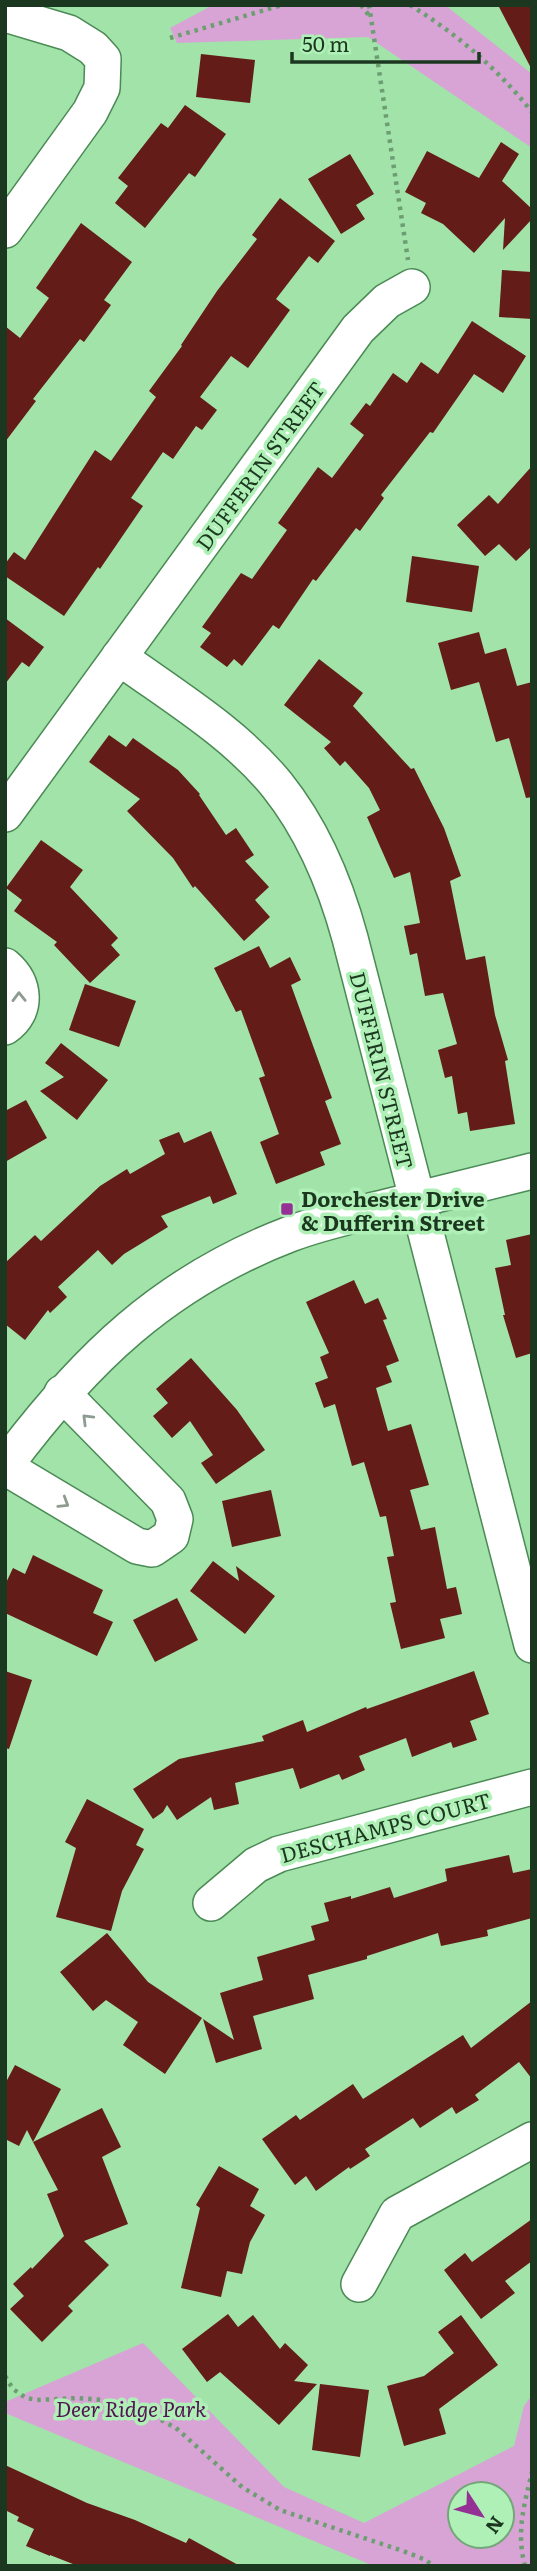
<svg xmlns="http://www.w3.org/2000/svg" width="537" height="2571" font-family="Literata,serif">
<rect width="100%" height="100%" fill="#a1e3a9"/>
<g fill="#d7a4d5" fill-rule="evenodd">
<polygon points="213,5 445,5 532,74 532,148 368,37 177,43 170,28"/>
<path d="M143,2343l141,144 80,36 150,-77 10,-40 8,-11v171h-158l-369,-153v-11zM460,2494h42v42h-42z"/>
</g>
<g fill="#631c17">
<polygon points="498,5 532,5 532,70"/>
<polygon points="201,54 255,60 250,103 196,97"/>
<polygon points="185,105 226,134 195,177 189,173 145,228 115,203 128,186 118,178 161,123 168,128"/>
<polygon points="501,142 519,154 502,181 532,209 532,219 503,250 505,218 474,253 443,224 421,213 426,203 405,192 427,151 479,178"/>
<polygon points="350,154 374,194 356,205 365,219 341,234 308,179"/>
<polygon points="280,198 335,241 318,263 309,256 276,299 290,310 248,368 231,356 200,397 217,410 202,430 196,426 173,459 163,452 131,498 143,506 100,569 98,567 64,616 5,576 5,564 14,552 25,560 95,450 111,461 156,397 149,391 182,346 181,345 217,291 257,239 252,235"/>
<polygon points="81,223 132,262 104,300 111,305 84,342 80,339 33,399 36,401 5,442 5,326 20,338 49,298 36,288"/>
<polygon points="502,270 532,272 532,319 499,317"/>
<polygon points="472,321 526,356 503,393 474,374 433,433 430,432 381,495 384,498 360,531 356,528 316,581 313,579 279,629 273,625 242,666 234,659 227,667 200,647 211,633 202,627 241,573 252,579 287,530 278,523 318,467 332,478 364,435 350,424 366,403 370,406 393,373 407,383 421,362 438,374"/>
<polygon points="532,466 532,546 516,561 499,544 485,556 457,525 489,495 498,504"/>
<polygon points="412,556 479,566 472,612 406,602"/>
<polygon points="5,618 44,647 29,667 22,662 5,684"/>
<polygon points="479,632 485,654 506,648 517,686 532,682 532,797 526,798 509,738 496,742 479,682 451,690 438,643"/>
<polygon points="319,659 363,693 353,706 411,769 414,768 444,828 461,876 450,881 466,960 485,956 495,1015 508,1060 505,1061 515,1124 470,1131 467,1112 458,1114 452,1076 445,1078 438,1050 457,1044 443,993 425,996 417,953 410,955 404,926 420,923 410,872 394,878 367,817 380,810 369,788 345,761 340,766 324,748 331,742 284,705"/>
<polygon points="109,735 126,747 133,738 178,770 200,794 199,795 226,835 236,828 254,855 245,861 269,887 255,900 270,917 244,941 195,886 193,888 173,858 127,811 140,799 89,762"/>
<polygon points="41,840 83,870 70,887 118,938 111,945 120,955 90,983 54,945 57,942 14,911 22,900 6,888"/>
<polygon points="259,946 270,968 290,957 301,980 291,985 332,1098 325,1101 341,1144 320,1152 325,1165 276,1184 260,1142 279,1134 259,1078 265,1076 241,1010 236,1012 214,968"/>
<polygon points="85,984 136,1001 119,1047 69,1030"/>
<polygon points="61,1043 108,1080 77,1120 40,1091 64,1077 45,1063"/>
<polygon points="26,1100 47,1138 5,1162 5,1111"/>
<polygon points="211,1131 237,1194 213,1204 210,1196 161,1216 168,1227 124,1254 112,1265 98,1250 58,1287 67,1297 50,1313 48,1310 25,1340 5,1324 5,1263 35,1235 41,1241 100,1186 127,1169 130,1174 165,1154 159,1140 179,1132 184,1143"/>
<polygon points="532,1234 532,1353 516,1358 503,1315 505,1315 495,1268 511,1265 506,1240"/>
<polygon points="354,1280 365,1304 378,1298 387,1319 383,1320 399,1361 386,1366 392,1382 376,1388 388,1431 411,1424 429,1485 410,1490 421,1530 435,1527 447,1589 456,1587 462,1614 440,1619 445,1638 401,1649 390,1603 396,1602 387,1557 394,1556 386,1516 380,1517 364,1462 352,1466 335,1404 324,1408 315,1383 328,1378 320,1357 329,1353 306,1302"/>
<polygon points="191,1358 237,1410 265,1450 216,1484 201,1463 213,1455 190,1421 172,1438 153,1416 168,1403 156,1389"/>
<polygon points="271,1490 281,1536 232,1547 222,1501"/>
<polygon points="33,1555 103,1590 93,1613 113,1622 97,1656 5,1613 5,1585 13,1568 25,1574"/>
<polygon points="213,1561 239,1581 236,1566 275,1596 245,1634 190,1591"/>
<polygon points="177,1598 198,1640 155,1662 133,1620"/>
<polygon points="5,1671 32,1680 9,1749 5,1748"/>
<polygon points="474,1671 489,1714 470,1721 477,1740 453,1748 451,1742 412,1757 406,1738 359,1756 365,1770 342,1780 339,1774 300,1789 293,1768 235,1783 239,1804 214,1810 211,1797 177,1820 167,1805 163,1812 153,1819 133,1789 179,1759 264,1741 262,1736 303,1720 307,1732 366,1707 367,1709"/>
<polygon points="87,1799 144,1829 136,1845 144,1849 122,1891 111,1931 56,1917 76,1848 65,1842"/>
<polygon points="509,1855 513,1873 532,1869 532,1918 487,1930 488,1936 441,1946 438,1933 367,1956 367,1959 308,1975 314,1999 253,2016 262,2049 216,2063 203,2019 234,2040 220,1993 263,1980 257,1957 315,1940 311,1926 329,1921 324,1903 351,1896 351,1899 390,1887 394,1898 447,1881 445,1869"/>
<polygon points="107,1933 148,1982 202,2018 165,2074 123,2045 138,2022 106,2000 93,2011 60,1972"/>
<polygon points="532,2001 532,2079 519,2062 475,2095 479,2100 456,2114 452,2107 420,2128 413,2118 365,2149 370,2156 350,2169 349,2167 316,2191 306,2176 295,2185 262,2139 296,2115 300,2120 353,2084 363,2099 463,2035 471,2048"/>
<polygon points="15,2065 61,2089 33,2142 27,2130 19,2146 5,2139 5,2084"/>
<polygon points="102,2108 121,2147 102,2157 128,2224 84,2241 109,2265 68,2306 73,2311 42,2342 10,2309 24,2296 13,2284 31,2267 32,2269 64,2236 47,2194 58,2190 33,2142"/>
<polygon points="219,2166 259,2189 250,2206 265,2215 250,2242 242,2274 227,2271 221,2297 181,2288 200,2208 196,2205"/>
<polygon points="532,2219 532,2261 505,2281 515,2293 481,2319 444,2270 465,2253 472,2262"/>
<polygon points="228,2314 238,2327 253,2315 280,2349 285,2343 308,2365 294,2381 317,2384 279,2425 220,2372 207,2382 182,2349"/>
<polygon points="461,2315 498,2365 439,2409 446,2434 404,2446 387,2386 424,2376 454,2353 438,2332"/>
<polygon points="320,2384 369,2390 360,2457 312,2450"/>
<polygon points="5,2465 87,2503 135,2520 186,2543 189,2538 240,2566 78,2566 50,2555 50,2556 26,2546 34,2529 17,2521 19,2517 5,2510"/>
</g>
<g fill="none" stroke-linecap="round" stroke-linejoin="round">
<defs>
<g id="minor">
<polyline points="5,14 69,33 93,48 103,59 102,88 90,112 5,230"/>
<path d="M119,657c54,39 116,76 158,128 36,45 58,98 73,153l182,707"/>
<polyline points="5,814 358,329 387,301 412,287"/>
<path d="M5,966c20,17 23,45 0,61"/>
<path d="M5,1466c79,-106 159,-184 285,-232 31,-12 65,-19 97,-27 49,-12 97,-24 145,-36"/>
<polyline points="5,1467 137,1546 152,1549 171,1536 175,1519 168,1501 62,1393"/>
<polyline points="211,1903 256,1865 279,1854 532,1787"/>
<polyline points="359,2284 397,2214 532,2140"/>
</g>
</defs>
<use href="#minor" stroke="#4b8a55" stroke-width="38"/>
<g stroke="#6c9e72" stroke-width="4.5" stroke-dasharray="3.5 5" stroke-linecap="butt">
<polyline points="361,5 371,18"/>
<polyline points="369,5 408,260"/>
<path d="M410,5c48,30 87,63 122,107"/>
<polyline points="170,38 282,5"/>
<polyline points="5,2376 13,2389 26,2398 37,2400 78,2398 103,2400 148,2413 176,2428 242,2487 280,2510 403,2551 426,2560 433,2566"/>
<path d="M525,2566c-9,-33 -1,-61 7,-94"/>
</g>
<use href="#minor" stroke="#fff" stroke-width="35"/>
</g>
<defs><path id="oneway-chevron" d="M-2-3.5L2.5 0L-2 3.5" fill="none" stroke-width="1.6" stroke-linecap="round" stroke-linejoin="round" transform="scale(1.75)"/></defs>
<g stroke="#8e9b90">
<use href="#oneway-chevron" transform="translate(19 997) rotate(-91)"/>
<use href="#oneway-chevron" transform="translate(87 1419) rotate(-135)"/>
<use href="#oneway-chevron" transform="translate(64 1503) rotate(32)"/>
</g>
<rect fill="#953095" stroke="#aef0b6" stroke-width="2.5" x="280" y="1202" width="14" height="14" rx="3.5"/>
<g text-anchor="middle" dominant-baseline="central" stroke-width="7" stroke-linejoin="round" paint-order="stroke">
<g font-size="21" fill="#1c3720" stroke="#aef0b6">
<text transform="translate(259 465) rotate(-54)">DUFFERIN STREET</text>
<text transform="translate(383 1070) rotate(76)">DUFFERIN STREET</text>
<text transform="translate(385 1826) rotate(-15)">DESCHAMPS COURT</text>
</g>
<g font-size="21" font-weight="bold" fill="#1c3720" stroke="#aef0b6" text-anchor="start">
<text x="301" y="1197">Dorchester Drive<tspan x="301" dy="24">&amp; Dufferin Street</tspan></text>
</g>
<g font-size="21" font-style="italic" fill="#521252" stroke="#aef0b6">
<text x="131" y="2407">Deer Ridge Park</text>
</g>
</g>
<rect width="537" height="2571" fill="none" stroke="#1c3720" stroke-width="14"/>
<g transform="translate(481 2515) rotate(126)"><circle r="33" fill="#aef0b6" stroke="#74a67a" stroke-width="2"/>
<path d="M0-5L12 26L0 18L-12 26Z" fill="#953095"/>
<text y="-10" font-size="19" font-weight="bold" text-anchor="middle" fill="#1c3720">N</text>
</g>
<path d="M292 52v10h187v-10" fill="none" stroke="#1c3720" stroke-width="3.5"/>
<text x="302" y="52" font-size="21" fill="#1c3720" stroke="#aef0b6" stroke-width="5" paint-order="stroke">50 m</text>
</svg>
